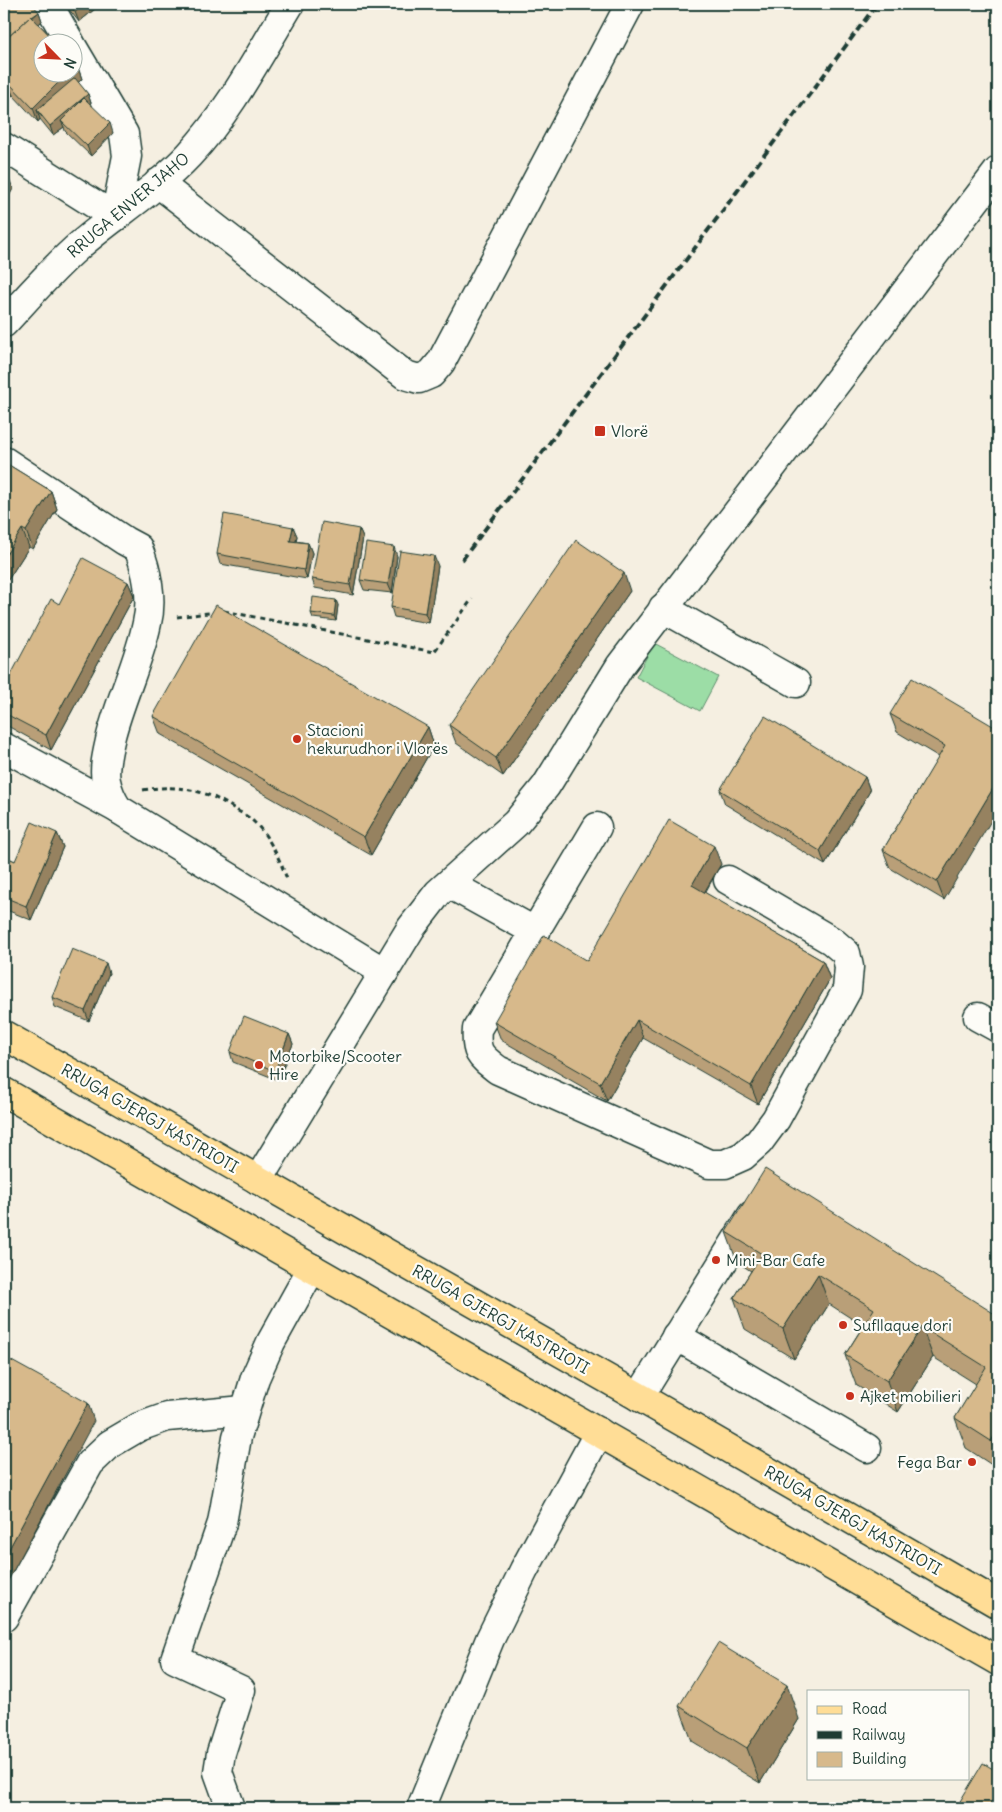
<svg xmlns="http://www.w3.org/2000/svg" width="1002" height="1812" font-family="Delius,sans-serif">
<rect width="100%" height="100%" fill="#f5efe1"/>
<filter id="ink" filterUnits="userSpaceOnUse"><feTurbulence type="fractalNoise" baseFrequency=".02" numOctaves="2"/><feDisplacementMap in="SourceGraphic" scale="10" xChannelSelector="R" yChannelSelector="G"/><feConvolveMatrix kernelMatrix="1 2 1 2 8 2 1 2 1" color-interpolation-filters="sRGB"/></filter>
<g filter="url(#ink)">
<polygon fill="#9cdda6" stroke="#5e8d6d" points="654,643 718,677 700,711 636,677"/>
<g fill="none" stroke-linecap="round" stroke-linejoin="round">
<defs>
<g id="minor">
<polyline points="48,4 70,42"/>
<polyline points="4,147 115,217 127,156 124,134 72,46"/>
<polyline points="158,183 405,375 419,379 431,374 441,362 630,4"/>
<path d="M4,323c25,-27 49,-55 77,-79 35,-30 76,-55 108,-89 41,-44 70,-100 101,-151"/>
<path d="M4,461l121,80 13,7c9,22 15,51 9,75 -8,39 -26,74 -36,113 -3,14 -8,31 -5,45 2,10 6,19 12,28l266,163"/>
<polyline points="663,608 796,683"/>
<polyline points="4,747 118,809"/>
<path d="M597,827l-120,202c-2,24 3,27 21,41l211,94h16l18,-8 16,-14 17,-23 71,-129 2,-23 -3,-14 -14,-12 -104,-61"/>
<polyline points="449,884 536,932"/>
<polyline points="978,1017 998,1028"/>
<polyline points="258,1180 411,928 438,893 516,823 546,786 620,666 998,171"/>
<polyline points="676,1336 867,1448"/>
<polyline points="639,1397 752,1215"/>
<polyline points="4,1617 90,1463 110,1444 139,1427 167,1417 244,1410"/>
<polyline points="231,1808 218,1772 221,1753 241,1690 175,1659 222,1523 237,1437 255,1378 271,1342 312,1268"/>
<polyline points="421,1808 490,1639 524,1570 599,1432"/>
</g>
<g id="major">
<polyline points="4,1035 655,1406 998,1604"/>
<polyline points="4,1092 998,1661"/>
</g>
</defs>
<use href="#minor" stroke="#1f3d34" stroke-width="31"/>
<use href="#major" stroke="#1f3d34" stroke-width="31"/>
<g stroke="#1f3d34" stroke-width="3" stroke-dasharray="5 4" stroke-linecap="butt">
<polyline points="224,611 434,652 472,599"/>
<polyline points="177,617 216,612"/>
<path d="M143,790c37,-6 64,0 95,21 6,3 12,7 16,11 15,14 26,38 33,57"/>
</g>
<use href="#minor" stroke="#fdfcf7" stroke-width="28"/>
<use href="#major" stroke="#ffdd96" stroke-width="28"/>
<polyline stroke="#1f3d34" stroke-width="4" stroke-dasharray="8 4" stroke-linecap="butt" points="462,560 877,4"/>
</g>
<g fill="#b99f78" stroke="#1f3d34">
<polygon points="4,4 39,12 42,21 39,24 77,65 82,79 78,83 88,94 91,103 90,104 113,133 91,156 65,131 64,127 53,135 40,119 38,122 13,95 4,103"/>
<polygon points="65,4 101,4 79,22"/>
<polygon points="4,462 51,491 57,509 33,549 29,547 4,586"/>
<polygon points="293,527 297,536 296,541 308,543 312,553 307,579 220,564 217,554"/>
<polygon points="359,529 363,538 353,595 315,588 312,579"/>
<polygon points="397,556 392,593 364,590 360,580"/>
<polygon points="438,566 429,623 394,617 391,607"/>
<polygon points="128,582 134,596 51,750 4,724 4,688 59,604"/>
<polygon points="630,591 503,776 456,743 449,725"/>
<polygon points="338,605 336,621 313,618 311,613"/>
<polygon points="890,714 998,729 944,900 890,868 883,850 939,757 897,732"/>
<polygon points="153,716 428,727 434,745 371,855 160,734"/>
<polygon points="865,777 870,791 825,865 725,804 720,790"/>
<polygon points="57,833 63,847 31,920 4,909 4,856 15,861"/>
<polygon points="721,864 705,893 823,961 830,979 758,1104 643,1038 607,1101 501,1040 494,1022 587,961"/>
<polygon points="109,973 89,1021 55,1007 52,997"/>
<polygon points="289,1034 293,1044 278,1080 233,1062 230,1052"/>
<polygon points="726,1232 998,1316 998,1469 966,1448 955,1418 976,1384 933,1357 898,1412 856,1385 845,1355 863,1326 829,1304 794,1359 745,1329 734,1298 751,1271 737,1262"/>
<polygon points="679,1706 799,1719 760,1783 692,1741"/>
</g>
<g fill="#968261" stroke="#1f3d34">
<polygon points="85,4 101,4 79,22 75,12"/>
<polygon points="39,12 42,21 4,55 4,42"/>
<polygon points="77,65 82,79 42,117 37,110 40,119 38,122 33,108 69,72 72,72 72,69"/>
<polygon points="7,81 13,95 4,103 4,84"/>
<polygon points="88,94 91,103 66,125 61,121 64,127 53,135 50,126"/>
<polygon points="110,123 113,133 91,156 87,146"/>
<polygon points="8,175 13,189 4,205 4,182"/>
<polygon points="51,491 57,509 33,549 26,531"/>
<polygon points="293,527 297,536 294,550 290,541"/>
<polygon points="22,529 29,547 4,586 4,558"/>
<polygon points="359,529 363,538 353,595 350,585"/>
<polygon points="308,543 312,553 307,579 304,570"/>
<polygon points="394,547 397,556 392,593 388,584"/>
<polygon points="434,556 438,566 429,623 425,613"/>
<polygon points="624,573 630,591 503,776 496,758"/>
<polygon points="128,582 134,596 51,750 46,735"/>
<polygon points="336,600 338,605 336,621 334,616"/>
<polygon points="428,727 434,745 371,855 364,837"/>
<polygon points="4,758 9,773 4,783"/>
<polygon points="865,777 870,791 825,865 820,851"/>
<polygon points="998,780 998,809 944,900 937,882"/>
<polygon points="57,833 63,847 31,920 26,906"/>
<polygon points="714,846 721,864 698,903 692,885"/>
<polygon points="823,961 830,979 758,1104 751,1086"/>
<polygon points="106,963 109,973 89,1021 85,1011"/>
<polygon points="637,1020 643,1038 607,1101 600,1083"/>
<polygon points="289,1034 293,1044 278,1080 275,1071"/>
<polygon points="818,1274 829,1304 794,1359 783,1329"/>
<polygon points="922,1327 933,1357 898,1412 887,1381"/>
<polygon points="88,1403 94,1421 4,1588 4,1558"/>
<polygon points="998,1430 998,1460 991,1441"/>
<polygon points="787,1685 799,1719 760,1783 747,1748"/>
</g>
<g fill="#d7b98b" stroke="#1f3d34">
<polygon points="4,4 32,4 39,12 32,17 31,16 4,41"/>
<polygon points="69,4 85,4 75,12"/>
<polygon points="31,16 56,42 42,42 42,72 69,72 33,108 7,81 4,84 4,41"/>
<polygon points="72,60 77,65 72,69"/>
<polygon points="75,78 88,94 50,126 37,110"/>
<polygon points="84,98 110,123 87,146 61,121"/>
<polygon points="4,172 8,175 4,182"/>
<polygon points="4,462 51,491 26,531 22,529 4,558"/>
<polygon points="224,514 293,527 290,541 308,543 304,570 217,554"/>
<polygon points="322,522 359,529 350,585 312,579"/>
<polygon points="576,540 624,573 496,758 449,725"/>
<polygon points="366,543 394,547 388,584 360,580"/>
<polygon points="400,551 434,556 425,613 391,607"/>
<polygon points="83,558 128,582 46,735 4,713 4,688 51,599 59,604"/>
<polygon points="313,597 336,600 334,616 311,613"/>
<polygon points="216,605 428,727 364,837 153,716"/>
<polygon points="912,678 998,729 998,780 937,882 883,850 945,746 890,714"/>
<polygon points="765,716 865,777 820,851 720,790"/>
<polygon points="669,820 714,846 692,885 823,961 751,1086 637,1020 600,1083 494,1022 544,935 587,961"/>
<polygon points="32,822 57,833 26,906 4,897 4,856 15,861"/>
<polygon points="72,949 106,963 85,1011 52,997"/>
<polygon points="244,1016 289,1034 275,1071 230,1052"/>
<polygon points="765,1169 998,1316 998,1430 991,1441 955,1418 986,1367 922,1327 887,1381 845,1355 874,1309 818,1274 783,1329 734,1298 762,1254 726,1232"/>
<polygon points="8,1359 88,1403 4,1558 4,1366"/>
<polygon points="718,1643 787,1685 747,1748 679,1706"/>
<polygon points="983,1763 998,1772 998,1808 956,1808"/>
</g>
</g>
<g fill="#c8321e" stroke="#fdfcf7" stroke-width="2">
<rect x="594" y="425" width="12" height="12" rx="2.5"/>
<circle cx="297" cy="739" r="5"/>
<circle cx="259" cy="1065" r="5"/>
<circle cx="716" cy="1260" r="5"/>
<circle cx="843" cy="1325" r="5"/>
<circle cx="850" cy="1396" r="5"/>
<circle cx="972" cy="1462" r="5"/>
</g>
<g text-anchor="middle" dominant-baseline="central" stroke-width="4.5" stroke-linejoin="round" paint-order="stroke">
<g font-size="16" fill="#1f3d34" stroke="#fdfcf7">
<text transform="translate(128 205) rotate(-40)">RRUGA ENVER JAHO</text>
<text transform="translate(150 1118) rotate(30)">RRUGA GJERGJ KASTRIOTI</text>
<text transform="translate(501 1319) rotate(30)">RRUGA GJERGJ KASTRIOTI</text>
<text transform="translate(853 1520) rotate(30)">RRUGA GJERGJ KASTRIOTI</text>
</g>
<g font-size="16" fill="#1f3d34" stroke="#fdfcf7" text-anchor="start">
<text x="611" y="431">Vlorë</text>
<text x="307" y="730">Stacioni<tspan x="307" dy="18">hekurudhor i Vlorës</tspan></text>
<text x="269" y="1056">Motorbike/Scooter<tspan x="269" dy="18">Hire</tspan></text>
<text x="726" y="1260">Mini-Bar Cafe</text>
<text x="853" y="1325">Sufllaque dori</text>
<text x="860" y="1396">Ajket mobilieri</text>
<text x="962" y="1462" text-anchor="end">Fega Bar</text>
</g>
</g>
<rect width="1002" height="1812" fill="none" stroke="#fdfcf7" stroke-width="20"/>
<rect x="10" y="10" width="982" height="1792" fill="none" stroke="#1f3d34" stroke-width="2" filter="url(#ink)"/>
<rect x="807" y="1690" width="162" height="90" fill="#fdfcf7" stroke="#a4b0a9"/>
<rect x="817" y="1706" width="25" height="8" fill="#ffdd96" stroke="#a4b0a9"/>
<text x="852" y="1714" font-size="15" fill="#1f3d34">Road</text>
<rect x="817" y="1731" width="25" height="8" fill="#1f3d34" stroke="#a4b0a9"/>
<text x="852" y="1740" font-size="15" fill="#1f3d34">Railway</text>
<rect x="817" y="1752" width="25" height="15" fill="#d7b98b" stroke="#a4b0a9"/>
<text x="852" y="1764" font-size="15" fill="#1f3d34">Building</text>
<g transform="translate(58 58) rotate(114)"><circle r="24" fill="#fdfcf7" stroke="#a4b0a9"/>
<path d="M0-4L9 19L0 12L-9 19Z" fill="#c8321e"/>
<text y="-8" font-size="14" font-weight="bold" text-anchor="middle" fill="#1f3d34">N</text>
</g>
</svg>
